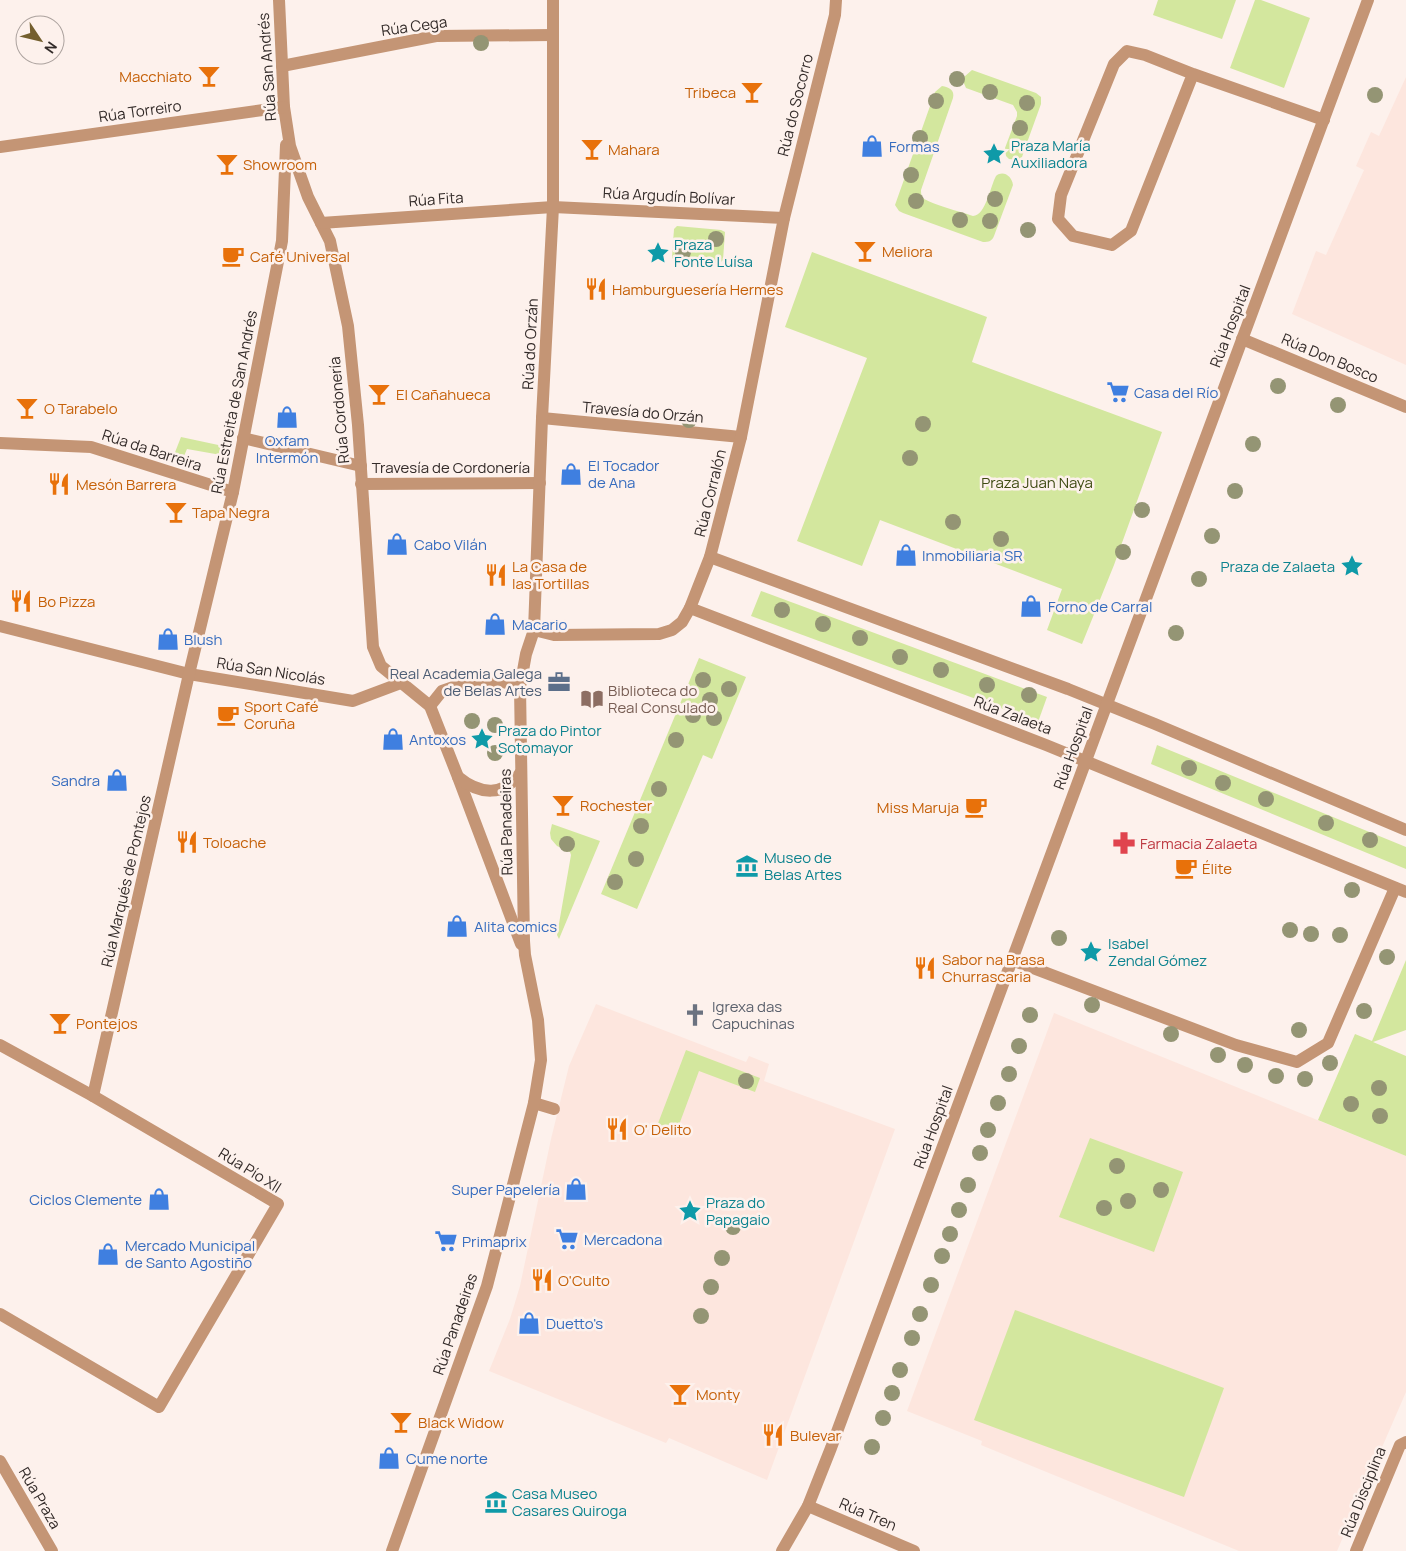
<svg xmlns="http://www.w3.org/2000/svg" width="1406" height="1551" font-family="Manrope,sans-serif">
<rect width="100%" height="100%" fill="#fdf1ec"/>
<g fill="#fde6de">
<polygon points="1406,77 1406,365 1292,314 1316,251 1326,255 1364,170 1356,166 1371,132 1379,136"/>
<polygon points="596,1004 746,1062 749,1056 769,1064 764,1081 895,1129 767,1480 669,1438 666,1443 489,1371 510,1319 520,1286 551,1139 569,1066"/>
<polygon points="1054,1013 1406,1156 1406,1392 1337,1551 1239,1551 981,1445 982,1441 907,1411"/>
</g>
<g fill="#d3e79e">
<polygon points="1158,0 1236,0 1222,39 1153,15"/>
<polygon points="1255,0 1261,0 1310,18 1284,88 1230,68"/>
<polygon points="972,70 1036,93 1041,97 1041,104 1024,151 1022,157 1019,160 1009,159 1006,156 1005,148 1017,116 1017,112 1013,105 966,88 963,81 964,77"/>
<path d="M942,86c7,1 13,4 11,12l-32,92c0,3 0,5 2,8 7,6 39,14 50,18 13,-1 17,-29 23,-40 7,-6 16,0 17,9l-19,51c-2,5 -5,6 -11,6l-80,-29 -4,-2 -4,-6 40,-113z"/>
<polygon points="677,226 721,230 725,232 723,260 720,263 676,261 672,258 674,229"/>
<polygon points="812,252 987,317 972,362 1162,432 1114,565 1082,644 1047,630 1062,589 880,520 862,566 797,541 867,358 785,327"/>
<polygon points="181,437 223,446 221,455 187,449 181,463 172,460"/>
<polygon points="761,591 1047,697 1038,722 751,616"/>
<polygon points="699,658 746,677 712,759 703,755 637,909 601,894"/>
<polygon points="1157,745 1406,847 1406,869 1151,764"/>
<polygon points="552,824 600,841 559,939 557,935 571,855 570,852 557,846 551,839 550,833"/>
<polygon points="1406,960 1406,1030 1373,1042 1406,1056 1406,1156 1318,1120 1355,1034 1372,1041"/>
<polygon points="686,1050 760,1078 755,1092 699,1071 676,1133 657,1126"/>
<polygon points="1090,1138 1183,1172 1154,1252 1059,1217"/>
<polygon points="1015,1310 1224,1388 1184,1497 974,1420"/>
</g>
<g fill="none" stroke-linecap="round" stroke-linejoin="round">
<g stroke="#c49575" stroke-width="12">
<polyline points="279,0 284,107 290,146 308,197 330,241 348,326 358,425 373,647 381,666 430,706 458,777 521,944"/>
<polyline points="282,66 436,36 553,35"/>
<polyline points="1193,74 1131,231 1112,245 1073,236 1058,219 1061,195 1114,64 1127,51 1145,55 1193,74 1324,120"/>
<polyline points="0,147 284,107"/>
<polyline points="321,223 553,207 784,218"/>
<polyline points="1242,339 1406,407"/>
<polyline points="542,418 741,437"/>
<polyline points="243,438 361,466"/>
<polyline points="0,443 91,447 233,492"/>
<polyline points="361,484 540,483"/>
<polyline points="710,557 1068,689 1155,724 1406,830"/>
<polyline points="690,608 1046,745 1406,892"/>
<polyline points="0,626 189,674 353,701 401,683"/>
<polyline points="534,630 554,635 659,634 672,630 682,622 690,608 710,557 741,437 784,218 835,15 836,0"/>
<polyline points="430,706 442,691 471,681 500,681 520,687"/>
<path d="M458,777c22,18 46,20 63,-5"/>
<polyline points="1012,960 1236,1045 1297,1062 1328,1043 1395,888"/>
<polyline points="0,1045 93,1096 278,1204 159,1407 0,1314"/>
<polyline points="93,1096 189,674 233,492 282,241 286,145"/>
<polyline points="534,1103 554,1109"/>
<polyline points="0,1461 52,1551"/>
<polyline points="808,1506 914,1551"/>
<polyline points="392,1551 487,1286 534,1103 541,1060 538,1020 525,955 524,941 520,687 526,654 534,630 542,418 553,207 553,0"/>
<polyline points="782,1551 808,1506 831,1448 1368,0"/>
<polyline points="1356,1551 1400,1445 1406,1442"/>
</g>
</g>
<g fill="#949574">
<circle cx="481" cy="43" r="8"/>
<circle cx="957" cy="79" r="8"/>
<circle cx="990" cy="92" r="8"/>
<circle cx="1375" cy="95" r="8"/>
<circle cx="936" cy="101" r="8"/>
<circle cx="1027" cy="103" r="8"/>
<circle cx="1020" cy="128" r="8"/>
<circle cx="920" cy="138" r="8"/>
<circle cx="911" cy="175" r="8"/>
<circle cx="995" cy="199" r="8"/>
<circle cx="916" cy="201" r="8"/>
<circle cx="960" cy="220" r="8"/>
<circle cx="990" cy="221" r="8"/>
<circle cx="1028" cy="230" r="8"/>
<circle cx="716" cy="239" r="8"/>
<circle cx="683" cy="252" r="8"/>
<circle cx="1278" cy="386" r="8"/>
<circle cx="1338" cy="405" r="8"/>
<circle cx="689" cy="420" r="8"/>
<circle cx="923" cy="424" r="8"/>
<circle cx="1253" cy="444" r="8"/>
<circle cx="910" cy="458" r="8"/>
<circle cx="1235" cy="491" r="8"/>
<circle cx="1142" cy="510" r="8"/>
<circle cx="953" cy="522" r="8"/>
<circle cx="1212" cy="536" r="8"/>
<circle cx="1001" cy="539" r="8"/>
<circle cx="1123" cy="552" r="8"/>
<circle cx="1199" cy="579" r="8"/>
<circle cx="782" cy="610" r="8"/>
<circle cx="823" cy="624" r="8"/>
<circle cx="1176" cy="633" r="8"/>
<circle cx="860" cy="638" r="8"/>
<circle cx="900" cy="657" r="8"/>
<circle cx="941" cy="670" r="8"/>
<circle cx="703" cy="680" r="8"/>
<circle cx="987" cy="685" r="8"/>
<circle cx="729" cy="689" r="8"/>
<circle cx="1029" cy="695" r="8"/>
<circle cx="710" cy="700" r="8"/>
<circle cx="693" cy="715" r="8"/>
<circle cx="714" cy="718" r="8"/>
<circle cx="472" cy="721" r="8"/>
<circle cx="495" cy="725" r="8"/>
<circle cx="676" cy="740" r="8"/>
<circle cx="495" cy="753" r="8"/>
<circle cx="1189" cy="768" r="8"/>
<circle cx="1223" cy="783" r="8"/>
<circle cx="659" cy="789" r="8"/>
<circle cx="1266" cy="799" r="8"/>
<circle cx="1326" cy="823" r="8"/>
<circle cx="641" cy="826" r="8"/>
<circle cx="1370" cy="840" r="8"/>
<circle cx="567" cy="844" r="8"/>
<circle cx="636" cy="859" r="8"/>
<circle cx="615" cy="882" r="8"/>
<circle cx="1352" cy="890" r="8"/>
<circle cx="1290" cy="930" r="8"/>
<circle cx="1311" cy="934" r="8"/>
<circle cx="1340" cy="935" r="8"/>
<circle cx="1059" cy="938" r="8"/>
<circle cx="1387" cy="957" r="8"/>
<circle cx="1092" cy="1005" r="8"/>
<circle cx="1364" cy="1011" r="8"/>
<circle cx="1030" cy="1015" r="8"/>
<circle cx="1299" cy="1030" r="8"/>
<circle cx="1171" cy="1034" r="8"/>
<circle cx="1019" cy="1046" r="8"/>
<circle cx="1218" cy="1055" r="8"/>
<circle cx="1330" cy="1063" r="8"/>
<circle cx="1245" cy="1065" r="8"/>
<circle cx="1009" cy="1074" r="8"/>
<circle cx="1276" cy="1076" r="8"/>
<circle cx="1305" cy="1079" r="8"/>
<circle cx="746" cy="1081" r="8"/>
<circle cx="1379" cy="1088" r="8"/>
<circle cx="998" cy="1103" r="8"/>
<circle cx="1351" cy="1104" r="8"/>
<circle cx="1380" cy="1116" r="8"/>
<circle cx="988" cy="1130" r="8"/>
<circle cx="980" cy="1153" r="8"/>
<circle cx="1117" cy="1166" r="8"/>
<circle cx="968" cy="1185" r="8"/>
<circle cx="1161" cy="1190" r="8"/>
<circle cx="1128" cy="1201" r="8"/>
<circle cx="1104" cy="1208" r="8"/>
<circle cx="959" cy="1210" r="8"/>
<circle cx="733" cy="1227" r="8"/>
<circle cx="950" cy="1234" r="8"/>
<circle cx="942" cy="1256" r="8"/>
<circle cx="722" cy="1258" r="8"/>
<circle cx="931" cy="1285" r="8"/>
<circle cx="711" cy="1287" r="8"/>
<circle cx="920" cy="1314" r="8"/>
<circle cx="701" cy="1316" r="8"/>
<circle cx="912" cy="1338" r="8"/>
<circle cx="900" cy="1370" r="8"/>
<circle cx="892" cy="1393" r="8"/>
<circle cx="883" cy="1418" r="8"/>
<circle cx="872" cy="1447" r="8"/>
</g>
<defs>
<symbol id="bar-bare" viewBox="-9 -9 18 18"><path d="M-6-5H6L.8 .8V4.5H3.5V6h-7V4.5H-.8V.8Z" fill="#e8710a" stroke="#fdf1ec" stroke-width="2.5" paint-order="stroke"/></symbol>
<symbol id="shop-bare" viewBox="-9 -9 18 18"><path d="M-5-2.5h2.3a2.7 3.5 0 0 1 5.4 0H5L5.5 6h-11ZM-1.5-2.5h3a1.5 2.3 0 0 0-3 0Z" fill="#3f7fe0" stroke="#fdf1ec" stroke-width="2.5" paint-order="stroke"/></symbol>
<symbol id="sight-bare" viewBox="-9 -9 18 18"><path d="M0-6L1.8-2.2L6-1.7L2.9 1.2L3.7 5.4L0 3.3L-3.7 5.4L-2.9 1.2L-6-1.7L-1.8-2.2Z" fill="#0f9aa8" stroke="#fdf1ec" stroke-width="2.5" paint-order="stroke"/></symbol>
<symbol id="cafe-bare" viewBox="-9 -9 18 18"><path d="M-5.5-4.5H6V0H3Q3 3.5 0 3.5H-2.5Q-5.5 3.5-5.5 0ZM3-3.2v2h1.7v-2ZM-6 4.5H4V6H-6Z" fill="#e8710a" stroke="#fdf1ec" stroke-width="2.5" paint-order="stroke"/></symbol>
<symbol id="restaurant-bare" viewBox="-9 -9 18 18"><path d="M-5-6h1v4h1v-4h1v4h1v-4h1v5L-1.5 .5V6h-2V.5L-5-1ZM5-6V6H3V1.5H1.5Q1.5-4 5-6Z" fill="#e8710a" stroke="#fdf1ec" stroke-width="2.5" paint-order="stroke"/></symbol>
<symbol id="supermarket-bare" viewBox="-9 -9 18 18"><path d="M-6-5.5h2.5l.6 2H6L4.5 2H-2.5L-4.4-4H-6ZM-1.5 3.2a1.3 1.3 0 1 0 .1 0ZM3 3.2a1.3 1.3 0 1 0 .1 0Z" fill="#3f7fe0" stroke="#fdf1ec" stroke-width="2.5" paint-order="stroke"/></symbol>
<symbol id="office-bare" viewBox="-9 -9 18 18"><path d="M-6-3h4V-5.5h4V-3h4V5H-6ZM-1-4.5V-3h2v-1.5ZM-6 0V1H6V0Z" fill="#5c6f8a" stroke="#fdf1ec" stroke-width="2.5" paint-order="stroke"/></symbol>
<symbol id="library-bare" viewBox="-9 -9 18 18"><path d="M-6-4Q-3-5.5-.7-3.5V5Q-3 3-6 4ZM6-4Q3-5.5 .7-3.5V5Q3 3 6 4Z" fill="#8d6e63" stroke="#fdf1ec" stroke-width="2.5" paint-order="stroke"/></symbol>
<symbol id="pharmacy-bare" viewBox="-9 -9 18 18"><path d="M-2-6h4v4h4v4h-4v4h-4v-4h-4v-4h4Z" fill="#e0444e" stroke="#fdf1ec" stroke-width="2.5" paint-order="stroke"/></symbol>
<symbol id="museum-bare" viewBox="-9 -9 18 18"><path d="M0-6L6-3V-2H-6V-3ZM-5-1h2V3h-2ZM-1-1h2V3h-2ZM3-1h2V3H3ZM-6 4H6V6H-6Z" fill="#0f9aa8" stroke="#fdf1ec" stroke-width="2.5" paint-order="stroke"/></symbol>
<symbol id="church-bare" viewBox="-9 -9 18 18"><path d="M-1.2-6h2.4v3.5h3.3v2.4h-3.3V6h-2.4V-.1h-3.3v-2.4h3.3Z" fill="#6b7280" stroke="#fdf1ec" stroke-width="2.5" paint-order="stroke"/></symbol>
</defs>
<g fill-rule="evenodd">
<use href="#bar-bare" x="193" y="60" width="32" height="32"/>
<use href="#bar-bare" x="736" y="76" width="32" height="32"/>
<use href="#shop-bare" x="856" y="130" width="32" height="32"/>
<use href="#bar-bare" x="576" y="133" width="32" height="32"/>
<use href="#sight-bare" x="978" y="138" width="32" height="32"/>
<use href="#bar-bare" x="211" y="148" width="32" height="32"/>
<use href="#bar-bare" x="849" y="235" width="32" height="32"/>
<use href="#sight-bare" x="642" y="237" width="32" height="32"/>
<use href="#cafe-bare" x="217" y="240" width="32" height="32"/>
<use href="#restaurant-bare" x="580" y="273" width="32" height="32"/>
<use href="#supermarket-bare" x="1102" y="376" width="32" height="32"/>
<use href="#bar-bare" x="363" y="378" width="32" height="32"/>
<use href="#bar-bare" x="11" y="392" width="32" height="32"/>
<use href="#shop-bare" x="271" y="401" width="32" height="32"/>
<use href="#shop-bare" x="555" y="458" width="32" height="32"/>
<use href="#restaurant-bare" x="43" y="468" width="32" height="32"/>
<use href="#bar-bare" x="160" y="496" width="32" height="32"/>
<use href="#shop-bare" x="381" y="528" width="32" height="32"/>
<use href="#shop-bare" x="890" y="539" width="32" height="32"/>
<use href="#sight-bare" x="1336" y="550" width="32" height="32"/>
<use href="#restaurant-bare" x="480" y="559" width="32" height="32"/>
<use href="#restaurant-bare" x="5" y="585" width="32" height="32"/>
<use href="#shop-bare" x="1015" y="590" width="32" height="32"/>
<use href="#shop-bare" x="479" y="608" width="32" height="32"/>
<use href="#shop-bare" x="152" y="623" width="32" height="32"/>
<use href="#office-bare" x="543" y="666" width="32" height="32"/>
<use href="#library-bare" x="576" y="683" width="32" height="32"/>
<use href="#cafe-bare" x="212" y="699" width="32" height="32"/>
<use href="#shop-bare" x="377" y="723" width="32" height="32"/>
<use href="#sight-bare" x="466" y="723" width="32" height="32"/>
<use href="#shop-bare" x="101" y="764" width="32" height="32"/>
<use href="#bar-bare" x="547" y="789" width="32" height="32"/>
<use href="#cafe-bare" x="960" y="791" width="32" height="32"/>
<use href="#restaurant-bare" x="171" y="826" width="32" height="32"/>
<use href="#pharmacy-bare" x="1108" y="827" width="32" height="32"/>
<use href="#museum-bare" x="731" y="850" width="32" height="32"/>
<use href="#cafe-bare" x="1170" y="852" width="32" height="32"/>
<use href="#shop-bare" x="441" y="910" width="32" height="32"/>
<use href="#sight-bare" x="1075" y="936" width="32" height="32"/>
<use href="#restaurant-bare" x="909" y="952" width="32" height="32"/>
<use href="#church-bare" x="679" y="999" width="32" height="32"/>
<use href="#bar-bare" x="44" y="1007" width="32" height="32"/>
<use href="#restaurant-bare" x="601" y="1113" width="32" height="32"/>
<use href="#shop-bare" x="560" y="1173" width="32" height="32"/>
<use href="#shop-bare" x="143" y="1183" width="32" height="32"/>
<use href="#sight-bare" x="674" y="1195" width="32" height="32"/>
<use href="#supermarket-bare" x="551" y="1223" width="32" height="32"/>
<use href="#supermarket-bare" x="430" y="1225" width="32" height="32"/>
<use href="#shop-bare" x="92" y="1238" width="32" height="32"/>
<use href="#restaurant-bare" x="526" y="1264" width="32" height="32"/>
<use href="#shop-bare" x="513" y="1307" width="32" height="32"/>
<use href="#bar-bare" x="664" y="1378" width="32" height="32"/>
<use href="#bar-bare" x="385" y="1406" width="32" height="32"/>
<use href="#restaurant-bare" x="757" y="1419" width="32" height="32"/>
<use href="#shop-bare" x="373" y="1442" width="32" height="32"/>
<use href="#museum-bare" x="480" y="1486" width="32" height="32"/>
</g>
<g text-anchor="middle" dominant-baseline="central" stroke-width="5" stroke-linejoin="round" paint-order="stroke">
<g font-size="15" fill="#332b29" stroke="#fdf1ec">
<text transform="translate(414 26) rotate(-8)">Rúa Cega</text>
<text transform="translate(267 67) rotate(-94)">Rúa San Andrés</text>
<text transform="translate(795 105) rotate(-76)">Rúa do Socorro</text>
<text transform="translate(140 111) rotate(-8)">Rúa Torreiro</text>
<text transform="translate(669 196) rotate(3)">Rúa Argudín Bolívar</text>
<text transform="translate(436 199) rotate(-4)">Rúa Fita</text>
<text transform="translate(1230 326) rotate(-69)">Rúa Hospital</text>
<text transform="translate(530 344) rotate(-87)">Rúa do Orzán</text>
<text transform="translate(1330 358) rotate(23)">Rúa Don Bosco</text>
<text transform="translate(234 402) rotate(-79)">Rúa Estreita de San Andrés</text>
<text transform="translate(339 410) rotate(-95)">Rúa Cordonería</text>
<text transform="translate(643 412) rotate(5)">Travesía do Orzán</text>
<text transform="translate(152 450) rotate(18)">Rúa da Barreira</text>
<text x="451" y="467">Travesía de Cordonería</text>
<text transform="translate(710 493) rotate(-76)">Rúa Corralón</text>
<text transform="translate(271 671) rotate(9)">Rúa San Nicolás</text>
<text transform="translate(1013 715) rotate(21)">Rúa Zalaeta</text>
<text transform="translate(1073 748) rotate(-70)">Rúa Hospital</text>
<text transform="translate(506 822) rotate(-91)">Rúa Panadeiras</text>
<text transform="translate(126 881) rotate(-77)">Rúa Marqués de Pontejos</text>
<text transform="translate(933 1127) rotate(-70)">Rúa Hospital</text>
<text transform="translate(250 1170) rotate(32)">Rúa Pío XII</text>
<text transform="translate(455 1324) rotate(-71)">Rúa Panadeiras</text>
<text transform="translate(1363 1492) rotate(-68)">Rúa Disciplina</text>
<text transform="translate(40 1498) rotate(60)">Rúa Praza</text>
<text transform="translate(868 1514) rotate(23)">Rúa Tren</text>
</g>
<g font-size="15" fill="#c56008" stroke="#fdf1ec" text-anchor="start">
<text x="192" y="76" text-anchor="end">Macchiato</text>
<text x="736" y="92" text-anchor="end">Tribeca</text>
<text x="608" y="149">Mahara</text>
<text x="243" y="164">Showroom</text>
<text x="882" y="251">Meliora</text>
<text x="250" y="256">Café Universal</text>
<text x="612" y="289">Hamburguesería Hermes</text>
<text x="396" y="394">El Cañahueca</text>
<text x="44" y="408">O Tarabelo</text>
<text x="76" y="484">Mesón Barrera</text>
<text x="192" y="512">Tapa Negra</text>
<text x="512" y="566">La Casa de<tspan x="512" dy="17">las Tortillas</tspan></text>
<text x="38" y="601">Bo Pizza</text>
<text x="244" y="706">Sport Café<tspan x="244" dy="17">Coruña</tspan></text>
<text x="580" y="805">Rochester</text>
<text x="959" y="807" text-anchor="end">Miss Maruja</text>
<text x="203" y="842">Toloache</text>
<text x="1202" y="868">Élite</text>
<text x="942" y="959">Sabor na Brasa<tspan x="942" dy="17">Churrascaria</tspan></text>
<text x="76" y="1023">Pontejos</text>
<text x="634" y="1129">O' Delito</text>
<text x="558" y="1280">O'Culto</text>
<text x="696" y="1394">Monty</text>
<text x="418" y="1422">Black Widow</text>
<text x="790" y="1435">Bulevar</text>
</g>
<g font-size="15" fill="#0d838f" stroke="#fdf1ec" text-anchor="start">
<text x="1011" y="145">Praza María<tspan x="1011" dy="17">Auxiliadora</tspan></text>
<text x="674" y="244">Praza<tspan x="674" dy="17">Fonte Luísa</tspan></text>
<text x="1335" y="566" text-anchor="end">Praza de Zalaeta</text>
<text x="498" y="730">Praza do Pintor<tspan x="498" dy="17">Sotomayor</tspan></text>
<text x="764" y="857">Museo de<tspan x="764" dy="17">Belas Artes</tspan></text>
<text x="1108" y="943">Isabel<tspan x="1108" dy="17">Zendal Gómez</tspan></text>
<text x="706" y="1202">Praza do<tspan x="706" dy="17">Papagaio</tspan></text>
<text x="512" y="1493">Casa Museo<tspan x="512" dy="17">Casares Quiroga</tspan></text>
</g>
<g font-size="15" fill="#366cbe" stroke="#fdf1ec" text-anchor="start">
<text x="889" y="146">Formas</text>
<text x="1134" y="392">Casa del Río</text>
<text x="287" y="440" text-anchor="middle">Oxfam<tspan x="287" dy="17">Intermón</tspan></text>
<text x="588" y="465">El Tocador<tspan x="588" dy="17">de Ana</tspan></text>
<text x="414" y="544">Cabo Vilán</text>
<text x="922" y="555">Inmobiliaria SR</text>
<text x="1048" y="606">Forno de Carral</text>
<text x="512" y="624">Macario</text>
<text x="184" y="639">Blush</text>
<text x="409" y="739">Antoxos</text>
<text x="100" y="780" text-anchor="end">Sandra</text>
<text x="474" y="926">Alita comics</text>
<text x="560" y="1189" text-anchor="end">Super Papelería</text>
<text x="142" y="1199" text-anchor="end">Ciclos Clemente</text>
<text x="584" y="1239">Mercadona</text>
<text x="462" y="1241">Primaprix</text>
<text x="125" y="1245">Mercado Municipal<tspan x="125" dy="17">de Santo Agostiño</tspan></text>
<text x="546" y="1323">Duetto's</text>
<text x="406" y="1458">Cume norte</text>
</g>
<g font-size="15" fill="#3e4a12" stroke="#fdf1ec">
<text x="1037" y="482">Praza Juan Naya</text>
</g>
<g font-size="15" fill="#4e5e75" stroke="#fdf1ec" text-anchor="end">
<text x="542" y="673">Real Academia Galega<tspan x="542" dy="17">de Belas Artes</tspan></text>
</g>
<g font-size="15" fill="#785e54" stroke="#fdf1ec" text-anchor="start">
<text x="608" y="690">Biblioteca do<tspan x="608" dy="17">Real Consulado</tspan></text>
</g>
<g font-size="15" fill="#be3a42" stroke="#fdf1ec" text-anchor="start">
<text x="1140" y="843">Farmacia Zalaeta</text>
</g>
<g font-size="15" fill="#5b616d" stroke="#fdf1ec" text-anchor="start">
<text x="712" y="1006">Igrexa das<tspan x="712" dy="17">Capuchinas</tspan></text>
</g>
</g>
<g transform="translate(40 40) rotate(125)"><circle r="24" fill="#fdf1ec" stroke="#aca29e"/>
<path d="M0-4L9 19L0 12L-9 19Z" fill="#745f2e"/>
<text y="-8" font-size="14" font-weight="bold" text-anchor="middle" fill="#332b29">N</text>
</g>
</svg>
